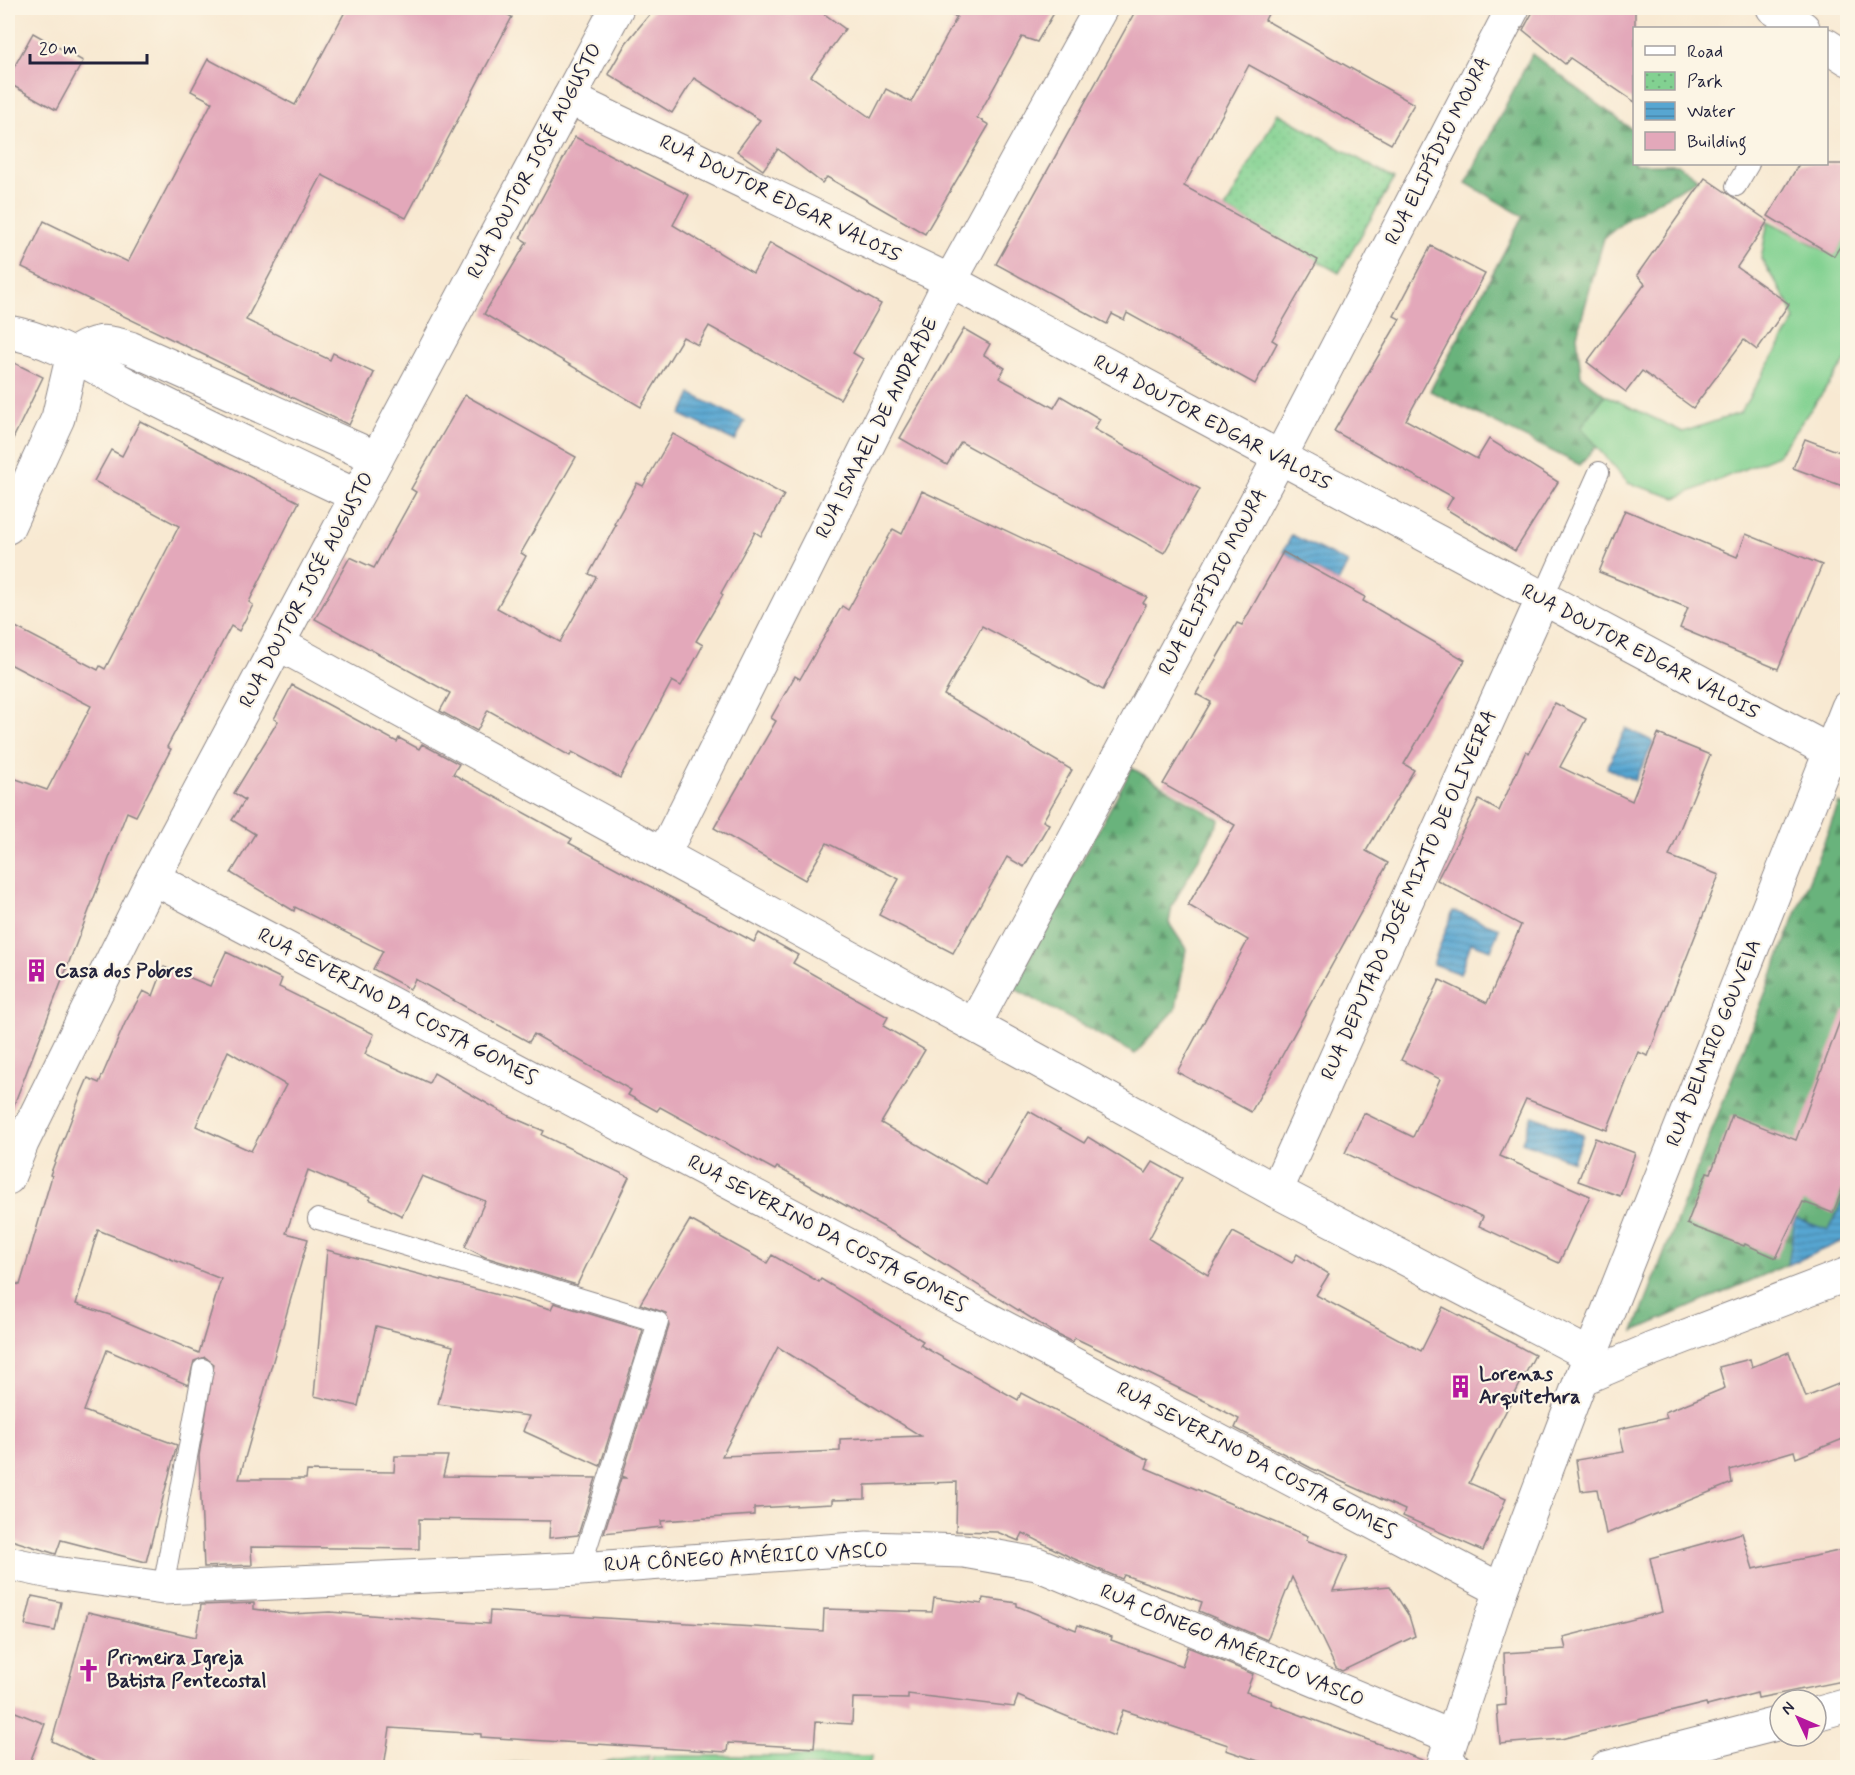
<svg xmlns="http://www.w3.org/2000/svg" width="1855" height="1775" font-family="Mynerve,sans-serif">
<defs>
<pattern id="forest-firs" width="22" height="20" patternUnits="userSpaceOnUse" patternTransform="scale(1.5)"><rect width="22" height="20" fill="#69b37b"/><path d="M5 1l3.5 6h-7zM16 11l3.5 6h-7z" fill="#569166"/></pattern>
<pattern id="park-dots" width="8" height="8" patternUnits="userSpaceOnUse" patternTransform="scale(1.5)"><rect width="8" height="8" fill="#82d191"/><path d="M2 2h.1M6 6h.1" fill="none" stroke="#70b37e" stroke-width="1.8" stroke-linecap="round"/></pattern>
<pattern id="water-rules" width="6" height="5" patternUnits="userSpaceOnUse" patternTransform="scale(1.5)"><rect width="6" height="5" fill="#57a6d1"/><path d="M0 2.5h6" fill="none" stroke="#4887ab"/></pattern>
</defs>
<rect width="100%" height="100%" fill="#fcf5e5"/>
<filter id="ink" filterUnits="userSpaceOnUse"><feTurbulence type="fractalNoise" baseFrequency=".0167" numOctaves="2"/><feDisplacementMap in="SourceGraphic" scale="12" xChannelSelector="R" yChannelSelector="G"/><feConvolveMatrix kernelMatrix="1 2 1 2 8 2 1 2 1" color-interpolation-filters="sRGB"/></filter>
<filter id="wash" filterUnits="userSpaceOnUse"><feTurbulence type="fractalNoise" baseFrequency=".008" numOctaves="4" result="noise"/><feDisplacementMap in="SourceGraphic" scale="24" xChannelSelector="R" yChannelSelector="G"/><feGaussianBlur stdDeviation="1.35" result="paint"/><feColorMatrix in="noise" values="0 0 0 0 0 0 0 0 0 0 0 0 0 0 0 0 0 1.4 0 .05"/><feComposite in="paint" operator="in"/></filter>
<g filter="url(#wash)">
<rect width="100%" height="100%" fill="#f8e9d2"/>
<g fill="#82d191" stroke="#527a66" stroke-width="1.5">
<polygon points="1768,221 1834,255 1847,234 1847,359 1778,455 1676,498 1628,483 1580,428 1605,395 1683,432 1740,413 1795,320 1789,304 1761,259"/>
<polygon points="649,1756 646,1767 575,1767"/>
<polygon points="653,1756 872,1756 868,1767 649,1767"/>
</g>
<g fill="url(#forest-firs)" stroke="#466a5b" stroke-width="1.5">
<polygon points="1532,54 1634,131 1634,164 1678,164 1698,179 1631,216 1604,238 1577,335 1581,376 1605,395 1581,427 1597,446 1580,465 1430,391 1523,216 1466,183"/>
<polygon points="1132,768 1220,820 1172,906 1169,923 1186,949 1176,1009 1135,1054 1013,988"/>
<polygon points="1839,803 1848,808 1847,1239 1634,1331"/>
<polygon points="530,1761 528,1767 484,1767 529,1761"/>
</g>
<polygon fill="url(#park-dots)" stroke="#527a66" stroke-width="1.5" points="1278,113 1394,179 1339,273 1225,209"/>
<g fill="url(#water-rules)" stroke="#3c6486" stroke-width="1.5">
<polygon points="691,394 745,421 735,441 681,415"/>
<polygon points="1292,535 1348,563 1338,582 1283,552"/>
<polygon points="1626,728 1654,742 1635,781 1607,768"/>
<polygon points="1453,911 1499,928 1491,950 1471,943 1460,974 1433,964"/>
<polygon points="1532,1116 1583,1135 1573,1161 1522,1142"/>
<polygon points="1844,1199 1847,1200 1847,1239 1788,1265 1795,1218 1828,1230"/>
</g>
<g id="blocks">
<g fill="#e3a8ba" fill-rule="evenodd">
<polygon points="347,8 494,8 512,17 406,218 322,175 246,320 330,360 333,353 374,373 349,425 22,267 44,221 128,262 212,102 191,91 208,59 295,105"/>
<polygon points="655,8 816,8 845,29 811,76 871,118 886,89 911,102 957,17 950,15 951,8 1057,8 1037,42 1022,37 977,118 989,125 925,234 827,177 822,183 778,149 763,170 737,151 760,120 694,78 672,113 608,74 626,43"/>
<polygon points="1137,8 1271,8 1265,20 1414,104 1391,144 1249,65 1184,186 1318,260 1272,340 1277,343 1255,384 1127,313 1124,320 1112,314 1107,324 996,264"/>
<polygon points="1535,8 1635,8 1635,102 1570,58 1565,64 1523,30"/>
<polygon points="33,33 83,61 56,110 8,83 8,78"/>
<polygon points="575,137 689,195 673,225 753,273 770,243 881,304 853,353 863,359 840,399 709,326 698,345 683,337 641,407 484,314 527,242 520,238"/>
<polygon points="1799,164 1848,164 1848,234 1834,256 1768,216"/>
<polygon points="1705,178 1768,221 1737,267 1789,304 1757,350 1744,340 1693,408 1642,371 1626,392 1587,362 1645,284 1637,275"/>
<polygon points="1431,246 1485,274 1406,420 1477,459 1489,439 1558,482 1515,551 1446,509 1453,497 1334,431 1400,319 1394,316"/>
<polygon points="964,329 990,344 984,355 1005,368 999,378 1054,408 1061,396 1100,419 1094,429 1200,489 1164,553 961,442 947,465 900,438"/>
<polygon points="8,360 43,377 8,449"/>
<polygon points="465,395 576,457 521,553 526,556 497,608 560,642 596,577 589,574 616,525 614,524 637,483 643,486 673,434 784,495 761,536 755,532 721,593 723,595 696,641 703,645 681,686 672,681 620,778 572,752 570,756 488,710 477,731 440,711 450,693 315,619 350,557 374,568 416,492 411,489"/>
<polygon points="140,421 299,502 249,602 253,605 239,631 231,626 167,747 171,749 136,816 127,812 10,1115 8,1115 8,776 47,790 91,706 8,663 8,623 98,670 100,666 105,669 179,526 94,481 111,450 122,456"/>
<polygon points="1805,439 1848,455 1848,488 1793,468"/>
<polygon points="922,491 1147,597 1143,603 1146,605 1103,690 982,626 944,695 1072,770 1043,821 1049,824 1024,867 1007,857 953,953 879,915 899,879 827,843 805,880 714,828 776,721 771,718 795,676 800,679 842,606 848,610 893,529 902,534"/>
<polygon points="1625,510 1737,557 1746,534 1822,565 1778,669 1680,628 1688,608 1599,572"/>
<polygon points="1283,552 1365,597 1363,601 1465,660 1404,764 1414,770 1366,851 1388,863 1251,1112 1177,1072 1248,940 1188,905 1235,825 1163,784 1211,702 1196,694 1237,623 1242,625"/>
<polygon points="292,685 397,742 399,738 419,749 422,744 459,764 453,774 572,839 569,843 754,942 759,933 798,955 793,963 888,1017 883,1026 925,1050 881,1123 986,1185 1029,1111 1084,1143 1088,1137 1146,1173 1153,1162 1182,1178 1149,1239 1208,1275 1233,1232 1292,1263 1297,1254 1329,1274 1316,1295 1421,1351 1443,1307 1535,1355 1469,1483 1506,1499 1483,1551 1403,1516 1405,1510 1311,1468 1235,1428 1239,1419 1209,1403 1075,1338 1072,1342 1058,1335 896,1234 777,1167 775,1170 660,1107 657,1111 628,1095 631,1090 534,1034 529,1042 415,979 410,989 373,969 383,951 295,907 294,911 231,873 255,834 232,820 245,800 234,793 278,721 274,719"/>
<polygon points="1555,703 1586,719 1560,767 1632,801 1658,734 1710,755 1669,856 1719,875 1648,1056 1638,1052 1607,1130 1526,1099 1500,1156 1590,1196 1559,1263 1479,1226 1483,1217 1345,1153 1364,1113 1413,1137 1440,1079 1401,1060 1440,980 1487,1003 1521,925 1437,880 1479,800 1499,811 1526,751 1529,753"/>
<path d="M226,952l56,27 -3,8 95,47 -9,20 64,29 5,-10 75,43 35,15 -2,4 87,42 -52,108 -92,-28 -20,-10 20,-46 -63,-25 -20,40 -33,-17 2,-2 -63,-27 -22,63 22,6 -69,240h67l1,-8 87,1 1,-16h53l-5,20 153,2 -18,57 -29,3 1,-17 -131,-2v30l-168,-2 1,18 -48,2 -5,-111 15,-92 -9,-7 -11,4 -6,24 -81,-35 -23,61 93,34 -31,117 -85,-22 -5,14 -48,-15v-258l12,4 32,-109 -2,-1 31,-81 7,-16 11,5 26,-60 18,-32 10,5 11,-29 46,19zM228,1051l58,34 -35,66 -55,-25zM98,1230l123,49 -22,74 -89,-38 -34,-11z"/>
<polygon points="1844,1010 1848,1011 1848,1176 1833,1213 1803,1202 1776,1258 1745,1244 1744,1246 1687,1224 1707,1172 1711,1173 1732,1115 1796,1140"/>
<polygon points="1595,1138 1635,1153 1620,1196 1578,1181"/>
<path d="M690,1220l77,43 5,-8 47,27 2,-3 102,62 -3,4 98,55 3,-7 128,67 -3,8 162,68 -2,4 42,16 -15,35 57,-5 19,30 6,20 -73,35 -6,-3 -44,-91 -25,63 -68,-29 3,-9 -78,-27 -2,4 -52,-22 -47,-24 -4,8 -22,-9 -41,-1 1,-49 -92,3v14l-33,1v4l-78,4v7l-93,6 1,6 -58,6 17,-55h6l-5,-2 47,-150 -3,-13 -26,-9zM778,1347l143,89 -81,3v12l-118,5z"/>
<polygon points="327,1250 551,1309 554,1303 643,1330 600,1466 523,1431 529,1416 438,1404 453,1346 376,1326 358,1406 314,1396"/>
<polygon points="1789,1352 1806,1397 1848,1380 1848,1437 1796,1458 1794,1451 1730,1470 1732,1483 1606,1534 1597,1489 1581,1491 1576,1460 1624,1452 1619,1429 1667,1418 1665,1412 1725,1388 1719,1367 1750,1359 1752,1367"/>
<polygon points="1742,1533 1753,1569 1848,1549 1848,1680 1758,1698 1757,1693 1707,1706 1706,1703 1561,1739 1500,1744 1497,1706 1506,1705 1504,1653 1566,1649 1563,1637 1662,1612 1650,1558"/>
<polygon points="32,1596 61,1602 55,1631 25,1625"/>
<polygon points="934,1598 982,1604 983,1598 1017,1603 1017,1606 1076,1630 1078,1625 1112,1637 1111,1640 1182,1666 1188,1647 1253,1674 1246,1692 1272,1701 1271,1704 1425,1761 1425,1767 1276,1767 1226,1750 1228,1745 1123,1710 1114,1736 1018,1696 1014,1707 908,1694 908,1699 853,1698 852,1724 816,1722 814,1748 728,1743 727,1752 481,1737 481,1734 390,1728 384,1767 107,1767 52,1741 88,1612 196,1637 201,1605 254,1603 254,1609 291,1614 330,1612 489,1624 490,1611 823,1631 824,1609 932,1612"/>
<polygon points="8,1709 45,1724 28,1767 8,1767"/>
</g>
</g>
</g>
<g filter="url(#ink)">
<use href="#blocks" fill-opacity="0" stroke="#8d8686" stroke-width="1.5"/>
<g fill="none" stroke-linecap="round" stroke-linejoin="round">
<defs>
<g id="service">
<polyline points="1736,186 1749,164"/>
<polyline points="1542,600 1599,472"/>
<polyline points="318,1219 658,1322 580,1569"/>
<polyline points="163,1588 203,1369"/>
</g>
<g id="minor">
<polyline points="1773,8 1803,28"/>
<polyline points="1826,45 1848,59"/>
<polyline points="569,98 950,281 1848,761"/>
<path d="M8,332c49,8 92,40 137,62 69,35 140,68 210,101"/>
<path d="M73,354c24,-14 30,-15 57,-6l247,110"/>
<polyline points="8,527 58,418 73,354"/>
<polyline points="279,644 1276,1191 1590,1355"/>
<polyline points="663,855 950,281 1101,8"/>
<polyline points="153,878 1501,1590"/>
<polyline points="974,1025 1279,459 1513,8"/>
<polyline points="1276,1191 1542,600"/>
<polyline points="1581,1379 1652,1349 1848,1274"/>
<polyline points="8,1563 55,1573 163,1588 580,1569 867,1548 964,1551 1037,1564 1452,1737"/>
<polyline points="1445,1759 1501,1590 1581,1379 1848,707"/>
</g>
<g id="tertiary">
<polyline points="1816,1714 1848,1705"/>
<polyline points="1443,1768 1444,1764 1455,1768"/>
<polyline points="1606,1768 1780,1723"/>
</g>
<polyline id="secondary" points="8,1178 22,1143 153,878 617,8"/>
</defs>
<use href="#service" stroke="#8d8686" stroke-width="22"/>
<use href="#minor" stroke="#8d8686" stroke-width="35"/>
<use href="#tertiary" stroke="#8d8686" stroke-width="35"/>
<use href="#secondary" stroke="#8d8686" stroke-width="35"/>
<use href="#service" stroke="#fff" stroke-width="20"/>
<use href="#minor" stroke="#fff" stroke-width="33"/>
<use href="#tertiary" stroke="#fff" stroke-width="33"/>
<use href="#secondary" stroke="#fff" stroke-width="33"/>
</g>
</g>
<defs>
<symbol id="building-bare" viewBox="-9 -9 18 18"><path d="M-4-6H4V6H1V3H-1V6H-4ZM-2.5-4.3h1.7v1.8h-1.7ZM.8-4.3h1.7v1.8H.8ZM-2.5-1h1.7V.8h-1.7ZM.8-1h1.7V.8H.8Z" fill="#b5179e" stroke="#fcf5e5" stroke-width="2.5" paint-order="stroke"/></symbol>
<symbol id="church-bare" viewBox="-9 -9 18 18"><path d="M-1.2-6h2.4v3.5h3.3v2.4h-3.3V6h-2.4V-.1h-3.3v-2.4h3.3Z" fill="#b5179e" stroke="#fcf5e5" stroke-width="2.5" paint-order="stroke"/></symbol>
</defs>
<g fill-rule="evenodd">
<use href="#building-bare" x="20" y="954" width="33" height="33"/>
<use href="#building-bare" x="1444" y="1370" width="33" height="33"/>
<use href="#church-bare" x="72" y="1654" width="33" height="33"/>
</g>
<g text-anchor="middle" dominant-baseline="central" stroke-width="4.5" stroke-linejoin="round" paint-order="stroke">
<g font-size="20" fill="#22223b" stroke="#fcf5e5">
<text transform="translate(1438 151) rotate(-63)">RUA ELIPÍDIO MOURA</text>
<text transform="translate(535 161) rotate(-62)">RUA DOUTOR JOSÉ AUGUSTO</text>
<text transform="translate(780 199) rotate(26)">RUA DOUTOR EDGAR VALOIS</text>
<text transform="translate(1212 423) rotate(28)">RUA DOUTOR EDGAR VALOIS</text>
<text transform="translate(877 428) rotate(-63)">RUA ISMAEL DE ANDRADE</text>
<text transform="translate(1213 582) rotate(-62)">RUA ELIPÍDIO MOURA</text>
<text transform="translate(307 590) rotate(-62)">RUA DOUTOR JOSÉ AUGUSTO</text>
<text transform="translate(1640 652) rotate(28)">RUA DOUTOR EDGAR VALOIS</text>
<text transform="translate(1409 895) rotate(-66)">RUA DEPUTADO JOSÉ MIXTO DE OLIVEIRA</text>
<text transform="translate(397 1007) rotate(28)">RUA SEVERINO DA COSTA GOMES</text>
<text transform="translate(1714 1043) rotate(-68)">RUA DELMIRO GOUVEIA</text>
<text transform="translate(827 1234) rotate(28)">RUA SEVERINO DA COSTA GOMES</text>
<text transform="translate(1256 1461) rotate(28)">RUA SEVERINO DA COSTA GOMES</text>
<text transform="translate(746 1558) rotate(-3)">RUA CÔNEGO AMÉRICO VASCO</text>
<text transform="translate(1232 1646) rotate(23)">RUA CÔNEGO AMÉRICO VASCO</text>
</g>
<g font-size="20" font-weight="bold" fill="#22223b" stroke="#fcf5e5" text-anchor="start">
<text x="55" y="971">Casa dos Pobres</text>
<text x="1479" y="1374">Lorenas<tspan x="1479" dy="23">Arquitetura</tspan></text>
<text x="107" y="1658">Primeira Igreja<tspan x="107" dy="23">Batista Pentecostal</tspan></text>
</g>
</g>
<rect width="1855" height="1775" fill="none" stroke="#fcf5e5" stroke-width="30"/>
<rect x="1633" y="27" width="195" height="138" fill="#fcf5e5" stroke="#a5a1a1" stroke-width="1.5"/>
<rect x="1645" y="46" width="30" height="9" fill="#ffffff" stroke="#a5a1a1" stroke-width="1.5"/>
<text x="1687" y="57" font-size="18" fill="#22223b">Road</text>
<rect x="1645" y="72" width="30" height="18" fill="url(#park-dots)" stroke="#a5a1a1" stroke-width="1.5"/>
<text x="1687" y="87" font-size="18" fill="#22223b">Park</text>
<rect x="1645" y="102" width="30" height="18" fill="url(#water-rules)" stroke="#a5a1a1" stroke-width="1.5"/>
<text x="1687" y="117" font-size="18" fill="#22223b">Water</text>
<rect x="1645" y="132" width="30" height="18" fill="#e3a8ba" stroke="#a5a1a1" stroke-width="1.5"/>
<text x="1687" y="147" font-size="18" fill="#22223b">Building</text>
<g transform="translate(1798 1718) rotate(314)"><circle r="28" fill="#fcf5e5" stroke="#a5a1a1" stroke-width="1.5"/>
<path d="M0-4.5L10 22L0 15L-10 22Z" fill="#b5179e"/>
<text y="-9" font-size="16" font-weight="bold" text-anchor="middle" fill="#22223b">N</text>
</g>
<path d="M30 54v9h117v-9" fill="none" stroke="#22223b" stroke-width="3"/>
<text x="39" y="54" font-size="18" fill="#22223b" stroke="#fcf5e5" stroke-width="4.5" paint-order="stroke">20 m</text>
</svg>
